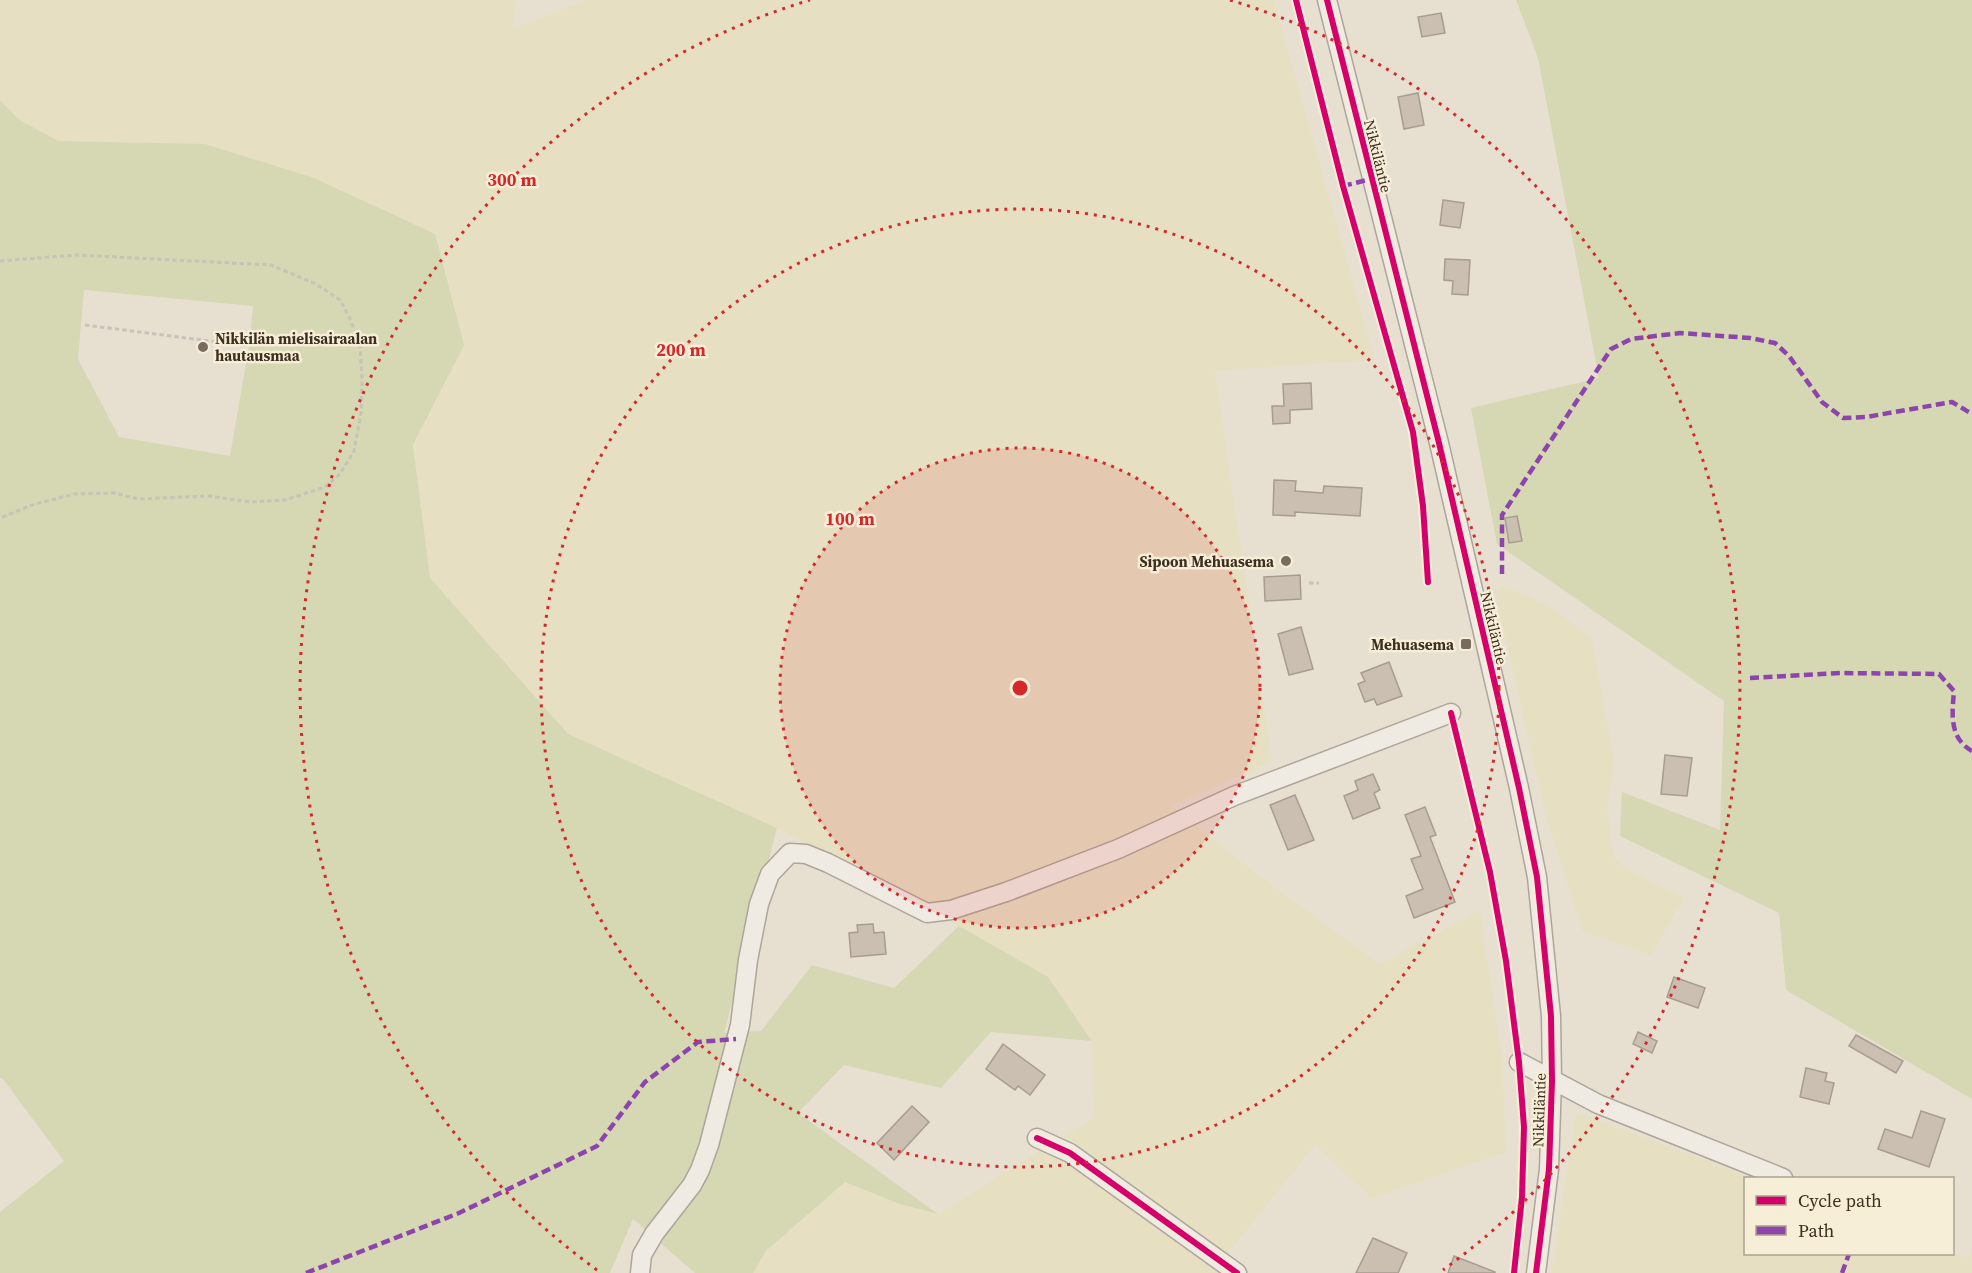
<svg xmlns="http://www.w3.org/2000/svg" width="1972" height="1273" font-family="'Source Serif 4',serif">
<rect width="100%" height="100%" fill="#e7e0d1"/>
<g fill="#e6dfc2">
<polygon points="0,0 516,0 513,28 587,0 1274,0 1375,360 1215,371 1272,761 1171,806 1257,874 1380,964 1480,910 1502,1057 1506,1152 1372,1199 1315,1145 1218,1266 1227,1273 753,1273 766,1251 845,1182 900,1204 938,1214 1093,1118 1092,1041 1048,977 913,900 777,828 568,734 430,579 413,445 464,345 205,144 58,141 18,119 0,100"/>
<polygon points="1504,586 1550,606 1592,638 1615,764 1607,808 1614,857 1626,868 1684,897 1651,956 1582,931 1545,813 1495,592"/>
<polygon points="1576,1112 1754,1178 1746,1178 1746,1254 1953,1253 1968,1258 1972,1247 1972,1273 1551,1273"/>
</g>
<g fill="#d6d7b3" fill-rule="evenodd">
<polygon points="1516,0 1972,0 1972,1099 1786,990 1779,913 1620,836 1622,792 1720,830 1724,701 1497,544 1471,408 1599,378 1538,58"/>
<path d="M0,100l18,19 40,22 147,3 109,34 121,56 29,111 -51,100 17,133 138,156 209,94 -53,205 37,-2 51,-66 82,23 65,-62 89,51 44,64 -101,-9 -50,56 -97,-23 -46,48 140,101 -38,-10 -55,-22 -79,69 -13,22h-58l-62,-54 -23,54h-610v-61l64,-51 -62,-83h-2zM84,290l169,16 -4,40 -19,110 -111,-19 -41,-78z"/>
</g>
<g fill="#cbbfb2" stroke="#a89c90" stroke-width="1.5">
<polygon points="1441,13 1445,33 1422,37 1418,17"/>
<polygon points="1418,93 1424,125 1404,129 1398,97"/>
<polygon points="1443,200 1464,203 1460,228 1440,225"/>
<polygon points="1445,259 1470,260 1468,295 1452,294 1453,281 1444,280"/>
<polygon points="1311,383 1312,409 1290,410 1290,423 1273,424 1272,406 1284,406 1283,384"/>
<polygon points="1274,480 1296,481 1295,491 1323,493 1324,486 1362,488 1360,516 1295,512 1295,516 1273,515"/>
<polygon points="1517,516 1522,541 1509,543 1505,518"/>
<polygon points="1300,575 1301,599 1265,601 1264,577"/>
<polygon points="1301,627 1313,669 1289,675 1278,634"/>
<polygon points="1389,662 1402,696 1377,705 1374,699 1365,702 1358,684 1365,681 1361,673"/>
<polygon points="1665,755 1692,758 1687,796 1661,794"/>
<polygon points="1373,774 1380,790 1374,793 1380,808 1353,819 1344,796 1358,790 1355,781"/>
<polygon points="1295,795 1314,840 1288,850 1270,805"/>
<polygon points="1425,807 1436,835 1430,837 1455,902 1414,918 1406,896 1423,889 1411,859 1421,856 1405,815"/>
<polygon points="873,924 874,933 884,932 886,954 851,957 849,933 858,932 857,925"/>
<polygon points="1674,977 1705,988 1698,1008 1667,997"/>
<polygon points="1638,1032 1657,1041 1652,1053 1633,1044"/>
<polygon points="1856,1035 1903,1061 1896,1073 1849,1046"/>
<polygon points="1003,1044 1045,1075 1030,1095 1018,1086 1015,1090 986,1069"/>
<polygon points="1806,1068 1827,1073 1825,1081 1834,1083 1829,1104 1800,1097"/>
<polygon points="912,1106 929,1122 894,1160 877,1143"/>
<polygon points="1921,1111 1945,1119 1929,1167 1878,1149 1885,1129 1912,1138"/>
<polygon points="1373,1238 1407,1253 1398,1273 1356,1273"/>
<polygon points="1454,1256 1495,1272 1495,1273 1448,1273"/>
</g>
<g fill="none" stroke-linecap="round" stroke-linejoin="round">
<defs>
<g id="minor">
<polyline points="1327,0 1439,443 1519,788 1537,877 1551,1016 1552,1081 1549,1169 1536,1273"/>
<polyline points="1519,1062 1598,1104 1783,1178"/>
<polyline points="1037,1138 1070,1153 1237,1273"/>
<polyline points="640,1273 642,1255 654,1234 692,1185 700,1170 709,1145 740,1025 748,960 759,904 770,874 790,853 806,854 828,863 927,913 951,910 1006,892 1118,849 1234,796 1451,713"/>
</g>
</defs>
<use href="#minor" stroke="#ada599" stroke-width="21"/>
<g stroke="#c8c2b9" stroke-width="3" stroke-dasharray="4.5 3" stroke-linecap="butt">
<polyline points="0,261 76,255 271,265 316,284 340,300 350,319 360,344 362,382 361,413 354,451 340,474 325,487 285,500 251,502 208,496 138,499 114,493 74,494 32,505 0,518"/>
<polyline points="85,325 249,346"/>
<polyline points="1309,583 1319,583"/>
</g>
<use href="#minor" stroke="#efebe3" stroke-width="18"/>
<g stroke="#8e44ad" stroke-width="4.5" stroke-dasharray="9 4.5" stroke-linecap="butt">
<polyline points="1343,186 1371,179"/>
<polyline points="1502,574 1502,515 1611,349 1631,339 1680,333 1750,338 1775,343 1789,356 1822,402 1843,418 1866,417 1952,402 1972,414"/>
<path d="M1750,678l91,-5 98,1 15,17c-2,23 -5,47 18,60"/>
<polyline points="306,1273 459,1213 597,1146 645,1082 698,1042 736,1039"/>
<polyline points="1842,1273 1849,1254"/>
</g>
<defs>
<g id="cycleway">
<polyline points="1296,0 1343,186 1413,432 1423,506 1428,582"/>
<polyline points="1327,0 1439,443 1519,788 1537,877 1551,1016 1552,1081 1549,1169 1536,1273"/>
<polyline points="1451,713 1490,872 1506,961 1519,1062 1524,1127 1522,1197 1514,1273"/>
<polyline points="1037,1138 1070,1153 1237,1273"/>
</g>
</defs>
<use href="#cycleway" stroke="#f7eed8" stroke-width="10"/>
<use href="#cycleway" stroke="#d6006c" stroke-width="6"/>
</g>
<circle cx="1020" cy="688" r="240" fill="#d62828" fill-opacity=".12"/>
<g fill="none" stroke="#d62828" stroke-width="3" stroke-dasharray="3 6">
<circle cx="1020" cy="688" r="240"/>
<circle cx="1020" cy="688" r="479"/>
<path d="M597 1270A719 719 0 0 1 810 0M1230 0A719 719 0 0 1 1443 1270"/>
</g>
<g fill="#786c5e" stroke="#f7eed8" stroke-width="2">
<circle cx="203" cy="347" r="6"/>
<circle cx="1286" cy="561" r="6"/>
<rect x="1460" y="638" width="12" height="12" rx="3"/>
</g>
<g text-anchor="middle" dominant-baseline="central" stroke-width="5" stroke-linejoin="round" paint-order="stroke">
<g font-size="15" fill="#3d2e20" stroke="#f7eed8">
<text transform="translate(1378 156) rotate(76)">Nikkiläntie</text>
<text transform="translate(1494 628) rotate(77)">Nikkiläntie</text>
<text transform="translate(1539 1110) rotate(-88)">Nikkiläntie</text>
</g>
<g font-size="15" font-weight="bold" fill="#3d2e20" stroke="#f7eed8" text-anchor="end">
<text x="215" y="338" text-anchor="start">Nikkilän mielisairaalan<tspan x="215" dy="17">hautausmaa</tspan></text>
<text x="1274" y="561">Sipoon Mehuasema</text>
<text x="1454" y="644">Mehuasema</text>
</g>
</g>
<circle cx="1020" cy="688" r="9" fill="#d62828" stroke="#f7eed8" stroke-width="3"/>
<g font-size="18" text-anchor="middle" font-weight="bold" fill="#d62828" stroke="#f7eed8" stroke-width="5" stroke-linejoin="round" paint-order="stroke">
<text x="512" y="186">300 m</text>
<text x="681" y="356">200 m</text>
<text x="850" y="525">100 m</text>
</g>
<rect x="1744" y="1177" width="210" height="78" fill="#f7eed8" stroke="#ada18e" stroke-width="1.5"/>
<rect x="1756" y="1196" width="30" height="9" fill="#d6006c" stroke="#ada18e" stroke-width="1.5"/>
<text x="1798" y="1207" font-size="18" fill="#3d2e20">Cycle path</text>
<rect x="1756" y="1226" width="30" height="9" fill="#8e44ad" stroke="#ada18e" stroke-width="1.5"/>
<text x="1798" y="1237" font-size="18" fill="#3d2e20">Path</text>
</svg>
